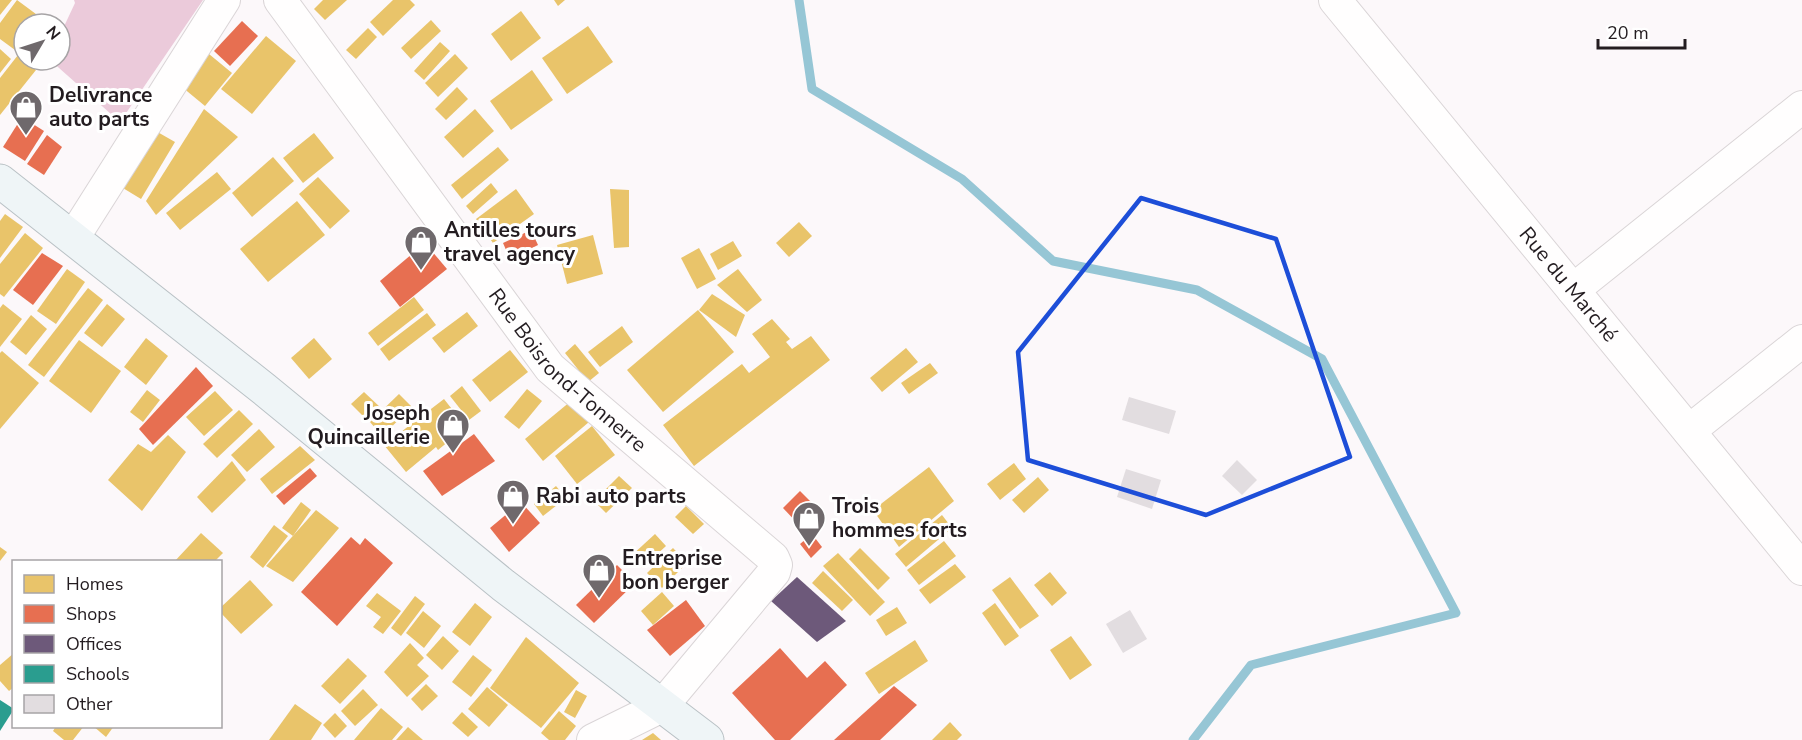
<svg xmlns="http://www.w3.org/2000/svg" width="1802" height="740" font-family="'Nunito Sans',sans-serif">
<rect width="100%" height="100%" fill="#fcf8fa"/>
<polygon fill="#ebcada" points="74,0 203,0 120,122 50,60 60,60 60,35 75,3"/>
<g fill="#e9c46a">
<polygon points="0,0 12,0 0,15"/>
<polygon points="17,0 40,17 35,24 24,24 24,38 15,50 0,39 0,23"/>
<polygon points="323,0 347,0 325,20 314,9"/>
<polygon points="393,0 410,0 415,5 383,36 370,22"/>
<polygon points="554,0 565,0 558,6"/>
<polygon points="521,11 541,38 511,61 491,34"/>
<polygon points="431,20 441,31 411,59 401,48"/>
<polygon points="588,26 613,62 567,94 542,58"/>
<polygon points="368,28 377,37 356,59 346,50"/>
<polygon points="266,36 296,61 252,114 221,89"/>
<polygon points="440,42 450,51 424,80 414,71"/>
<polygon points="0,49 11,59 0,73"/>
<polygon points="209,54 232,73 205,106 182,87"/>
<polygon points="455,54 468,68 438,97 425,83"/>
<polygon points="18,55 36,70 0,115 0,78"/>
<polygon points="532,70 553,100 511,130 490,101"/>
<polygon points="457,87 468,99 446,120 435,109"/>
<polygon points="204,109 238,137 156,215 146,201"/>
<polygon points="475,109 494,131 463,158 444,137"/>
<polygon points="147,126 175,142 141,199 113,182"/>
<polygon points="314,133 334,158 303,183 283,158"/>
<polygon points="498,147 509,160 462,199 451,185"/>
<polygon points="273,157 294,181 252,217 232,193"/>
<polygon points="217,172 231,189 180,230 166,213"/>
<polygon points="318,177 350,211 330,229 299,194"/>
<polygon points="491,183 498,192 473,214 466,206"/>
<polygon points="516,189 534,214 493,243 476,219"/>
<polygon points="610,189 629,190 629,247 614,248"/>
<polygon points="297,201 325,235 268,282 240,249"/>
<polygon points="5,214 23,227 0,258 0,221"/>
<polygon points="799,222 812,236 789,257 776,243"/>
<polygon points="25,233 43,248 4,297 0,294 0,264"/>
<polygon points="593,235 603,274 567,284 557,245"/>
<polygon points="733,241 742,256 718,270 710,254"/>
<polygon points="699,248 716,279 697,289 681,258"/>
<polygon points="67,269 85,282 56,324 37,311"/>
<polygon points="738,269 762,300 747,312 717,285"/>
<polygon points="88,288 103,300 44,377 28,365"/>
<polygon points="712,294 745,315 736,337 699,310"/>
<polygon points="414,297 424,310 378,346 368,333"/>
<polygon points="3,304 22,319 0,347 0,308"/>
<polygon points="107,304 125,319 102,347 84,333"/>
<polygon points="698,310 734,352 663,412 627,370"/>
<polygon points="467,312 478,326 444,353 432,338"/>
<polygon points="427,313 436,325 389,361 380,349"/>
<polygon points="31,315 47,329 26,355 10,342"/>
<polygon points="772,319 790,339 786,342 792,349 811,336 830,360 694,466 663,425 742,364 749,373 770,357 752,334"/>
<polygon points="622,326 633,342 600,367 588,352"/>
<polygon points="146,338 168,356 146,385 124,367"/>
<polygon points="314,338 332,359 309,379 291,358"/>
<polygon points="79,340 121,371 91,413 49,381"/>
<polygon points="575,344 599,373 588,382 565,353"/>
<polygon points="906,348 918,362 882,392 870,378"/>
<polygon points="510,350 528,372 490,402 472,380"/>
<polygon points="2,351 39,383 0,429 0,353"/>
<polygon points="930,363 938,373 909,394 901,383"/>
<polygon points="462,386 481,411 469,420 450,396"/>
<polygon points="527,389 542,401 519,429 504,417"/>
<polygon points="147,390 160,400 143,422 130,412"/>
<polygon points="215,391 233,410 204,436 186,417"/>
<polygon points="364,392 381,408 368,421 351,404"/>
<polygon points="399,394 412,407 382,436 370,422"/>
<polygon points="444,399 466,427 438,450 436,447 406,472 384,445"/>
<polygon points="571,401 589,422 543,461 525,439"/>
<polygon points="239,410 253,424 217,458 203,444"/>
<polygon points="592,426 615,455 577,484 555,456"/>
<polygon points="259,429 275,447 247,472 231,455"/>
<polygon points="168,435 186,452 142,511 108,480 138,444 151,452"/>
<polygon points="300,446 315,460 272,494 260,479"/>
<polygon points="232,461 246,480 212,513 197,497"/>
<polygon points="1014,463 1026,479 1000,500 987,484"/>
<polygon points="929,467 954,501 899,547 873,510"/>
<polygon points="619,476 632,488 606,513 594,501"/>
<polygon points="1038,477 1049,490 1024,513 1012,500"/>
<polygon points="556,486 566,498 543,516 534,504"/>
<polygon points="301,502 311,510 293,536 282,528"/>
<polygon points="686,506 704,524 693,534 675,517"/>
<polygon points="316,510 339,528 293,582 266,566"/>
<polygon points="942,515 952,528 906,567 895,554"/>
<polygon points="274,525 288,536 263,568 250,557"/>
<polygon points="201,533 223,553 214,562 174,562"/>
<polygon points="655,534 666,546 642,568 631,556"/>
<polygon points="944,541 956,556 919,585 907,570"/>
<polygon points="0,547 7,552 0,561"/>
<polygon points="673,548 687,563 662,588 647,573"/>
<polygon points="860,548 890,578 878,590 849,559"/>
<polygon points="838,553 885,602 870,616 823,566"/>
<polygon points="955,564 966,577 930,604 919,590"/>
<polygon points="823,571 853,600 842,611 812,583"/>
<polygon points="1050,572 1067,593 1052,606 1034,585"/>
<polygon points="1010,577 1039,616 1020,629 992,590"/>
<polygon points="250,580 273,605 241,634 220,612 220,608"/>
<polygon points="662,592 674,606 653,625 641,611"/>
<polygon points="377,593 401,611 383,634 373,627 381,617 366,606"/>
<polygon points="415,596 425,604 401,636 391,628"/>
<polygon points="475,603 492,617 470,646 452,632"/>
<polygon points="995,603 1019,636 1005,646 982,613"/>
<polygon points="897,607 907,623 886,636 876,620"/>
<polygon points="423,611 441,626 424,648 406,633"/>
<polygon points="443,636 459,651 442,670 426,655"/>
<polygon points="1071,636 1092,665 1070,680 1050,650"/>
<polygon points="526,637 579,683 541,728 490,688"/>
<polygon points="915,640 928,661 879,694 865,673"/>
<polygon points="410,643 424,658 417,665 429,676 407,697 384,672"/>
<polygon points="14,653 14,687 9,691 0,681 0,665"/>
<polygon points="473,655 492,670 471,697 452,682"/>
<polygon points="348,658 367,676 340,704 321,686"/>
<polygon points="426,684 438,696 422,711 411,699"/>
<polygon points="487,687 508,705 489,727 468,709"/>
<polygon points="363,689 378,705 355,726 341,711"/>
<polygon points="576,690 587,696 575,718 564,712"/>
<polygon points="295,704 322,723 311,740 269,740"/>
<polygon points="381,708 403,727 392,740 354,740"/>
<polygon points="559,711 576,726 565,740 549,740 541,733"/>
<polygon points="462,712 478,727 468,737 452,723"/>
<polygon points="335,713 347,726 335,738 323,725"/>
<polygon points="950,722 962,735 957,740 932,740"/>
<polygon points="56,726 84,726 73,740 64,740 53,731"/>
<polygon points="93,726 114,726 106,737"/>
<polygon points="408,727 423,740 396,740"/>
<polygon points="653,733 661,740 642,740"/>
</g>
<g fill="#e76f51">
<polygon points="242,21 258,36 230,66 214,51"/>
<polygon points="22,117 44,131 25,161 3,147"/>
<polygon points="47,135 62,147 44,175 27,164"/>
<polygon points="531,230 538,245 510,259 503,243"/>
<polygon points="425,243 447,269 400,307 380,281"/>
<polygon points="42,253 63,266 33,305 13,290"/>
<polygon points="196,367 213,386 153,445 139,429"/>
<polygon points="474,434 495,461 442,496 423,471"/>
<polygon points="310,468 317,476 284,505 276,496"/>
<polygon points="800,491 819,510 801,527 783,508"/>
<polygon points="521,502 540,523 509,552 490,528"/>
<polygon points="812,534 822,547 811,558 800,544"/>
<polygon points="351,537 360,545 365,538 393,563 337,626 301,592"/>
<polygon points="617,565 635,583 594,623 576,605"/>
<polygon points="686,600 705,626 670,656 647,630"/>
<polygon points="780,648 807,678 825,661 847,685 790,740 775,740 732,693"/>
<polygon points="894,686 917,705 880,740 834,740"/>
</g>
<polygon fill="#6d597a" points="797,577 846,621 817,642 771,601"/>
<polygon fill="#2a9d8f" points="0,700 14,709 0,731"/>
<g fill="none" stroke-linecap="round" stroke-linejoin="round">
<polyline stroke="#96c6d5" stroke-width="9" points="799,0 812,89 962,179 1053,261 1197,290 1322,359 1456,613 1251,665 1193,740"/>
</g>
<g fill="#e2dde0">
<polygon points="1129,397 1176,411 1169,434 1122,420"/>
<polygon points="1237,460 1257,480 1242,495 1222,476"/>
<polygon points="1126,469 1161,480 1152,509 1117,497"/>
<polygon points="1130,610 1147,639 1123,653 1106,624"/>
</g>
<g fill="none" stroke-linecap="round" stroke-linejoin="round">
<defs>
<g id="minor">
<path id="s1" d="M280,0l270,368 223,190 3,7 -2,7 -112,134 -69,34"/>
<path id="s2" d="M1335,0l467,569"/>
<polyline points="73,238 224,0"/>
<polyline points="1573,290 1802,107"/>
<polyline points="1689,431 1802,341"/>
</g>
<polyline id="major" points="0,181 264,389 503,585 707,740"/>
</defs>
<use href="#minor" stroke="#dad5d7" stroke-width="34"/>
<use href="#major" stroke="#b9c1c5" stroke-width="35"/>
<use href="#minor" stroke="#fffefe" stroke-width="32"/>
<use href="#major" stroke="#eff5f7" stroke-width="33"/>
</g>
<path fill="none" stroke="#1d4ed8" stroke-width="4.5" stroke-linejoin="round" d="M1141,198l135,41 74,218 -144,58 -178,-55 -10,-108z"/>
<defs>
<symbol id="shop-pin" viewBox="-11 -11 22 30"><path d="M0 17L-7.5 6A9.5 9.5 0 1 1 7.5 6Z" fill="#6f696c" stroke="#fff"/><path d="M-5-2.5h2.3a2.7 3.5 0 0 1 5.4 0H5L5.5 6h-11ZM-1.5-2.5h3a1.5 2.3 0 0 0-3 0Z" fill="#fff"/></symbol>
</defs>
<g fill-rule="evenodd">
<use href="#shop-pin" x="7" y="88" width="38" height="52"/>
<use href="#shop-pin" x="402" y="223" width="38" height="52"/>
<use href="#shop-pin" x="434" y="406" width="38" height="52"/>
<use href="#shop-pin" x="494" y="477" width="38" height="52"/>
<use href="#shop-pin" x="790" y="499" width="38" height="52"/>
<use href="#shop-pin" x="580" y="551" width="38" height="52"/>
</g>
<g text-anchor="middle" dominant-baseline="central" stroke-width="6" stroke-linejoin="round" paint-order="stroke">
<g font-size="21" font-weight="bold" fill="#231c20" stroke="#fff" text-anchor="start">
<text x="49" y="95">Delivrance<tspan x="49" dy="24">auto parts</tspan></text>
<text x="444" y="230">Antilles tours<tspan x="444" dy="24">travel agency</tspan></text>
<text x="430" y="413" text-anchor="end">Joseph<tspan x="430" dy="24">Quincaillerie</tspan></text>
<text x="536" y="496">Rabi auto parts</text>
<text x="832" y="506">Trois<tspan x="832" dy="24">hommes forts</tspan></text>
<text x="622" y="558">Entreprise<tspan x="622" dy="24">bon berger</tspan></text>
</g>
<g font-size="21" fill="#231c20" stroke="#fff">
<text stroke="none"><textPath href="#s2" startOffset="368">Rue du Marché</textPath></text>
<text stroke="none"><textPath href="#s1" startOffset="470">Rue Boisrond-Tonnerre</textPath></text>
</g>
</g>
<rect x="12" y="560" width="210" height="168" fill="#ffffff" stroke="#a7a4a6" stroke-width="1.5"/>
<rect x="24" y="575" width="30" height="18" fill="#e9c46a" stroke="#a7a4a6" stroke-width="1.5"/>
<text x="66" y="590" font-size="18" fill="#231c20">Homes</text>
<rect x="24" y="605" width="30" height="18" fill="#e76f51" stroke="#a7a4a6" stroke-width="1.5"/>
<text x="66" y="620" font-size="18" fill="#231c20">Shops</text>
<rect x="24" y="635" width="30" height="18" fill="#6d597a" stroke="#a7a4a6" stroke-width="1.5"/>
<text x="66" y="650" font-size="18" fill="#231c20">Offices</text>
<rect x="24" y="665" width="30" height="18" fill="#2a9d8f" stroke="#a7a4a6" stroke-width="1.5"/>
<text x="66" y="680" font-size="18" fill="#231c20">Schools</text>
<rect x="24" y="695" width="30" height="18" fill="#e2dde0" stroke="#a7a4a6" stroke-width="1.5"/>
<text x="66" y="710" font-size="18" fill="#231c20">Other</text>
<g transform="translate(42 42) rotate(51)"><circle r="28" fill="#ffffff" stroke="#a7a4a6" stroke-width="1.5"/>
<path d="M0-4.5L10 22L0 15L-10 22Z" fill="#6f696c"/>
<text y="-9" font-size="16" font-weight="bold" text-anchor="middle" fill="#231c20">N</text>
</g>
<path d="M1598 39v9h87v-9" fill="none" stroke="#231c20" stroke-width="3"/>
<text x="1607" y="39" font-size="18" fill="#231c20" stroke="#ffffff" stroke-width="4.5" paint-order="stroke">20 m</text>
</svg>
